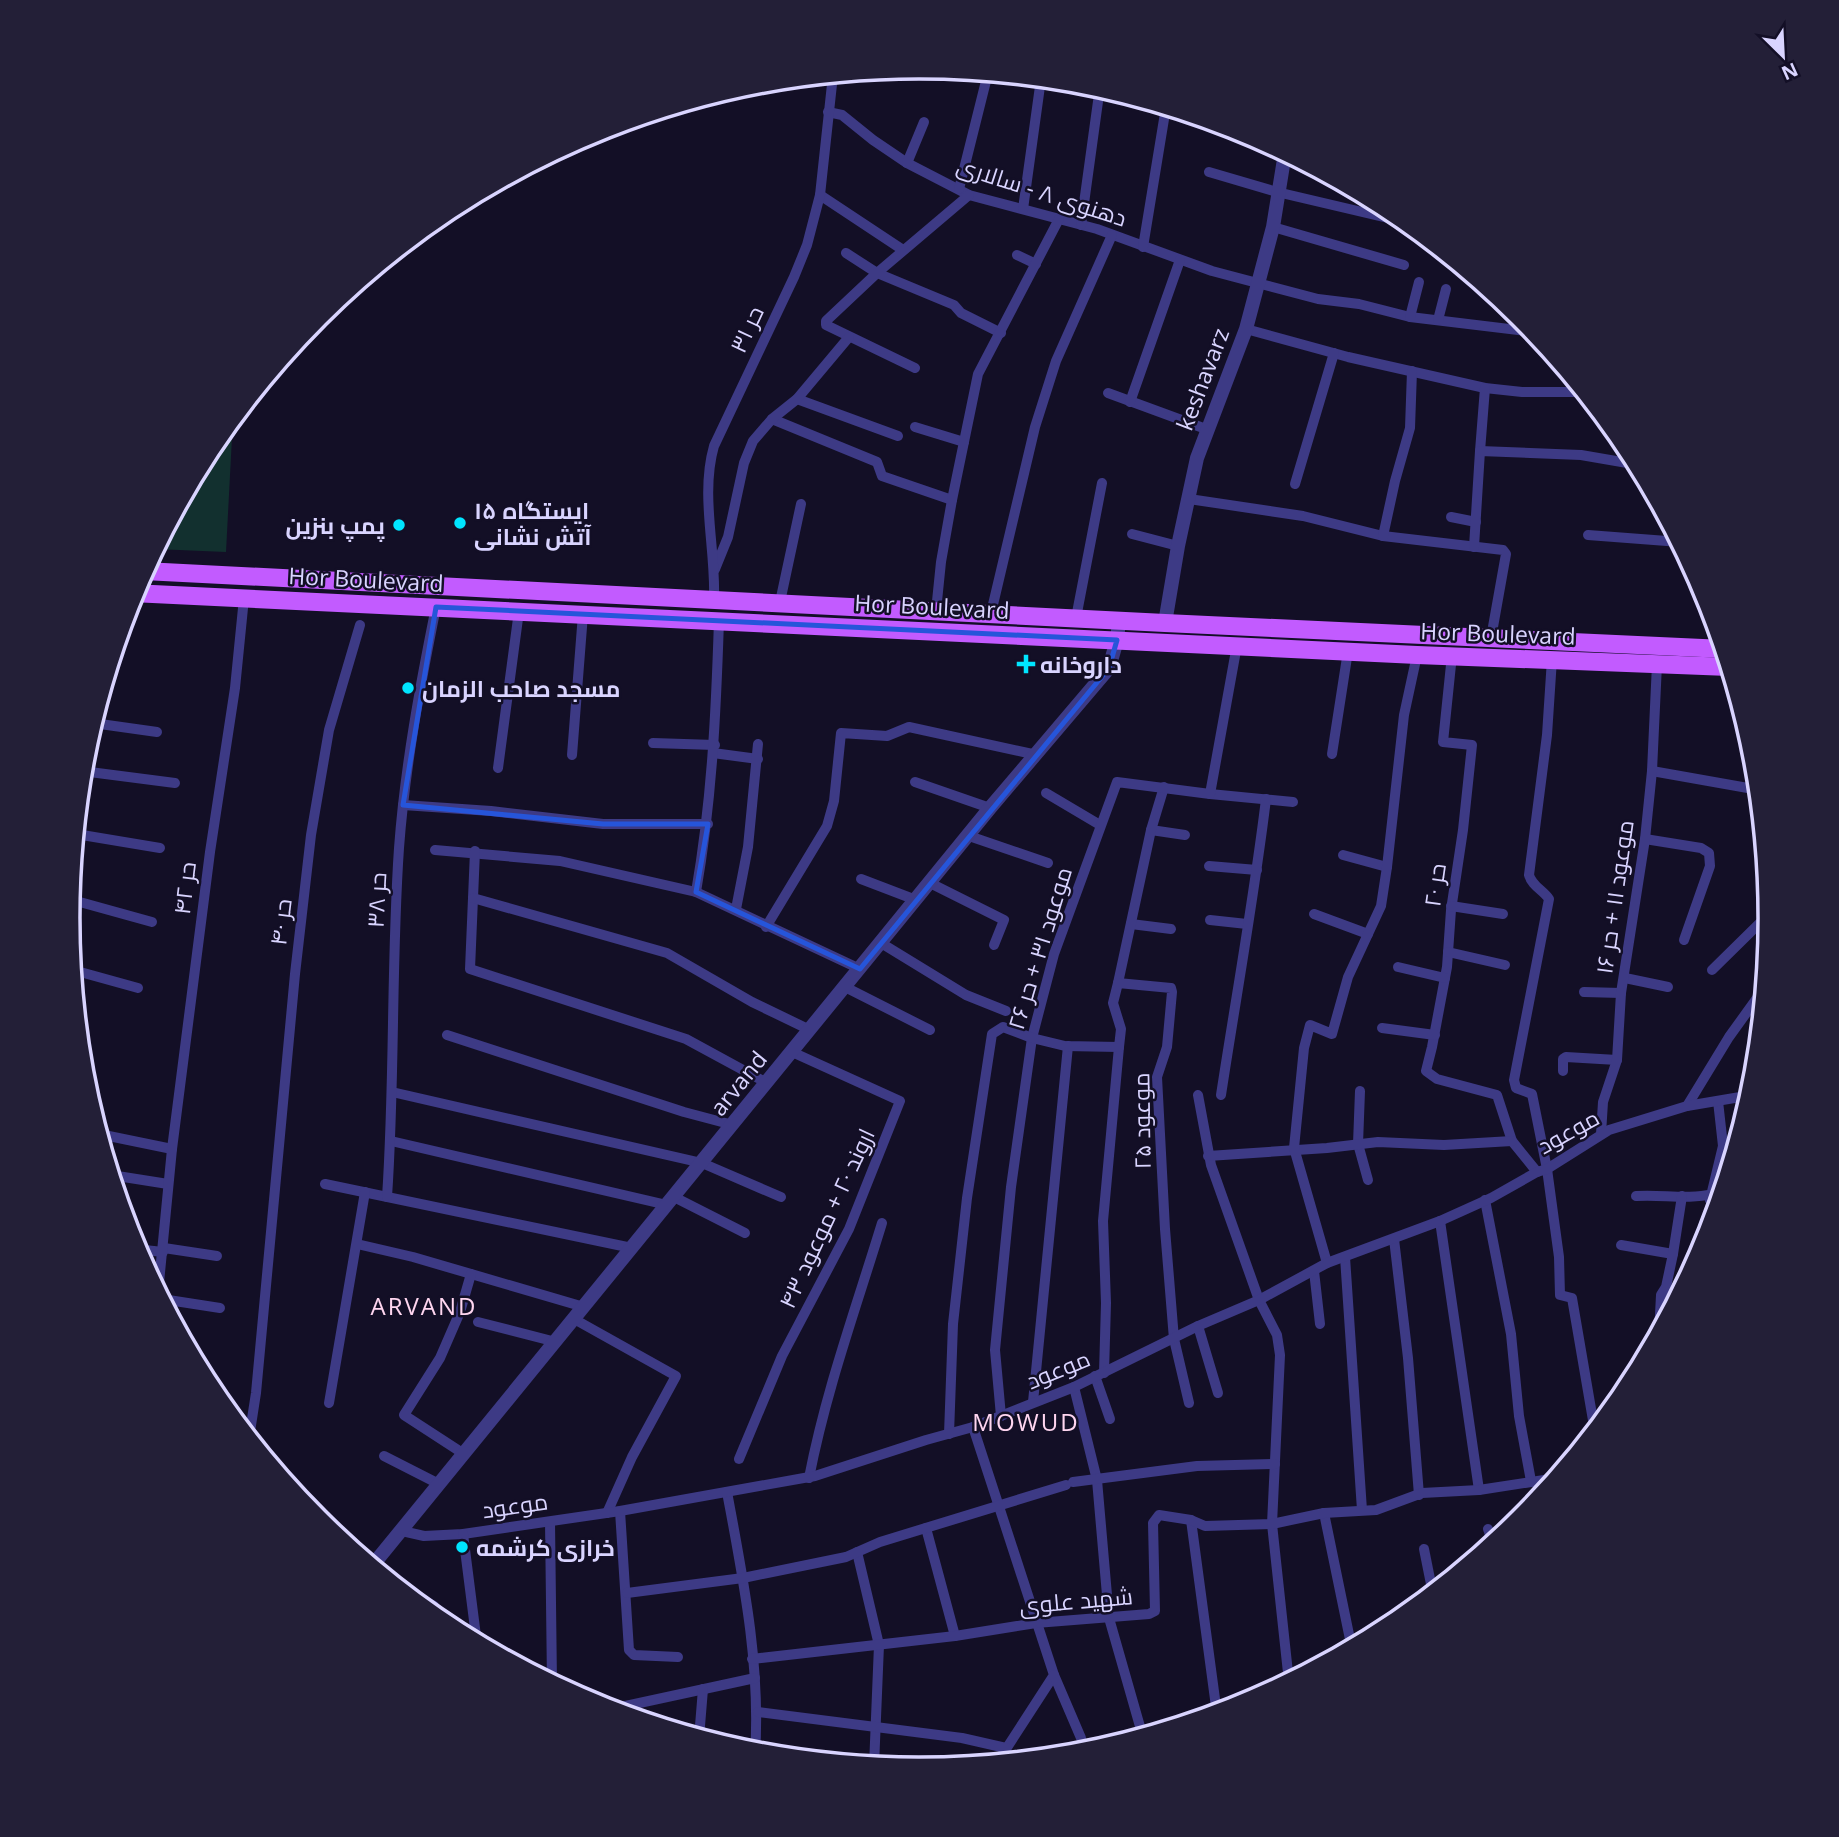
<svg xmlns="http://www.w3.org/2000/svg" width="1839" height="1837" font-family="'Open Sans',Cairo,sans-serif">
<rect width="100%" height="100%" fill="#130f26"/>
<polygon fill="#12302f" points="233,418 226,552 155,549 211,445"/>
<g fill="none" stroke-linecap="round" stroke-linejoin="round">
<g stroke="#3d3a85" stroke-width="10">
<polyline points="828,112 842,115 873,140 907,163 969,195 1097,229 1212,271 1318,299 1359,304 1410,317 1535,332"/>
<polyline points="907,163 924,122"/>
<polyline points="1209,172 1277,192 1409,223"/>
<polyline points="959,189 988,73"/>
<polyline points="820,195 903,250"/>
<polyline points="1023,209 1041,79"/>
<polyline points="1081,225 1100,87"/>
<polyline points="1273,227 1404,265"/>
<polyline points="1143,247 1166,107"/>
<polyline points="846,253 877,273 954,305 961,313 1001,333"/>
<polyline points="1017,255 1036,264"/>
<polyline points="1410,317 1419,282"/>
<polyline points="1438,320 1446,289"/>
<polyline points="1246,329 1348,357 1485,388 1522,392 1584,392"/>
<polyline points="915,368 826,325 826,321 877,273 969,195"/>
<polyline points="1108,393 1206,429"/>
<polyline points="797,399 898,436"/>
<polyline points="1130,402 1180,260"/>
<polyline points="772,419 877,462 882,476 952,500"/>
<polyline points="915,427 964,442"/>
<polyline points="1480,451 1485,388"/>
<polyline points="1295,484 1334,353"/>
<polyline points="1189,499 1303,516 1383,536 1503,550 1506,554 1491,638"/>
<polyline points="1451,517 1476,522"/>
<polyline points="1132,534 1178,546"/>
<polyline points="1588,535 1680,542"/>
<polyline points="1383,536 1395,481 1410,428 1412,371"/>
<polyline points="1474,547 1480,451 1581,455 1639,465"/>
<polyline points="715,569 728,537 744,463 753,441 772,419 797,399 849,337"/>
<path d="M714,599c2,-50 -14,-104 0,-153l80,-169 13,-32 13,-50 13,-120"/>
<polyline points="780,602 801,504"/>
<polyline points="936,611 941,562 952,500 978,374 1059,219"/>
<polyline points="991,613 1035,427 1056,361 1112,235"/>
<polyline points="1076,618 1102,483"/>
<polyline points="1452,655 1443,742 1472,745 1463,830 1451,910 1447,967 1432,1047 1426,1071 1437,1079 1497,1095 1512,1141 1537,1172"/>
<path d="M1552,659l-5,76 -18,140c3,11 14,15 20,24l-35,181 2,8 16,6 15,75 12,88 1,38 12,3 23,134"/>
<polyline points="93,723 157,732"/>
<polyline points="653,743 715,745"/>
<polyline points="713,753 758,759"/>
<polyline points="1332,754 1348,651"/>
<polyline points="572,755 583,614"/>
<polyline points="498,768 519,611"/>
<polyline points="82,771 175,783"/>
<polyline points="1652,771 1759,790"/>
<polyline points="915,782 990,808"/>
<polyline points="1046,793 1100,825"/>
<polyline points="1210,794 1293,802"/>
<polyline points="403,805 491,811 603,824 708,824"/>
<polyline points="1151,830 1185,835"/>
<polyline points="76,834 160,848"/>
<polyline points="969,836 1048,863"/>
<polyline points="1645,839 1701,848 1709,853 1710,866 1684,940"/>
<polyline points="435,850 560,861 696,892 860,969"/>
<polyline points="475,851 470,969 686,1039 767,1083"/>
<polyline points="1343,855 1387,867"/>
<polyline points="1209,866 1257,870"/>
<polyline points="861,879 916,900"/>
<polyline points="930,883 1004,920 994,945"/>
<path d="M696,892c16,-92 20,-179 23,-272"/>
<polyline points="473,898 667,953 752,1002 810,1030"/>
<polyline points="69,899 152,922"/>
<polyline points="1451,906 1503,914"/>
<polyline points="736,909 748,847 758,744"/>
<polyline points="1314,914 1368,934"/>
<polyline points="1210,920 1247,924"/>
<polyline points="1131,924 1171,929"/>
<polyline points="766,927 827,826 834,801 841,733 887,736 909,727 1037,755"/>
<polyline points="881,943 966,995 1006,1011"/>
<polyline points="1448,952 1505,965"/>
<polyline points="1398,967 1445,978"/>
<polyline points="73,970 138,988"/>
<polyline points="1712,970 1771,912"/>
<polyline points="1625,978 1668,987"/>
<polyline points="1118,983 1151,830 1164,787"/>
<polyline points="845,987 930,1030"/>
<polyline points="1584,992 1621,993"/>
<polyline points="1382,1028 1435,1035"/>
<polyline points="447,1035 684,1112 733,1125"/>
<polyline points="1563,1071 1563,1059 1566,1057 1617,1060"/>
<polyline points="1360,1091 1358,1144 1368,1180"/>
<polyline points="392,1092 702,1163 781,1197"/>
<polyline points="1198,1095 1211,1165 1259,1300 1277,1335 1280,1355 1272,1524 1289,1682"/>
<path d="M1221,1095c15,-98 33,-197 45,-296"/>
<polyline points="1718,1101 1723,1146 1710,1200 1719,1204"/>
<polyline points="1687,1106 1729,1037 1765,987"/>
<polyline points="99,1134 172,1149"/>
<polyline points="1601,1134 1603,1102 1617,1060 1621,993 1645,839 1652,771 1657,664"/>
<polyline points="391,1141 667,1205"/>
<polyline points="1208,1156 1327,1148 1378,1142 1444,1145 1512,1141"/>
<polyline points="111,1175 168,1184"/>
<polyline points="325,1184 632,1248"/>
<path d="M1636,1196c25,-2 52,4 76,-2"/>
<path d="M387,1197c8,-116 4,-233 12,-349 6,-81 21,-162 37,-241"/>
<polyline points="674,1197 745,1233"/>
<polyline points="1485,1200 1511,1334 1519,1416 1531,1481"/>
<polyline points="1440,1221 1479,1490"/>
<polyline points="1394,1239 1408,1358 1419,1495"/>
<polyline points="357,1244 413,1257 584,1307"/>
<polyline points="1621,1245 1673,1254"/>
<polyline points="164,1248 217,1256"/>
<polyline points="135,1249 163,1252"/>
<polyline points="1345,1257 1362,1510"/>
<polyline points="1327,1263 1294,1148 1304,1048 1310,1025 1332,1034 1348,977 1381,906 1387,867 1404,715 1417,655"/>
<polyline points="1314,1271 1320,1324"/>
<polyline points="158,1293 172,1149 210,852 235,688 244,598"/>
<polyline points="162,1299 220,1308"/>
<polyline points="574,1319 676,1376 632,1457 607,1513"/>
<polyline points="478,1322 556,1342"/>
<polyline points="1198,1326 1218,1393"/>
<polyline points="1659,1334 1661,1295 1666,1287 1673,1254 1682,1196"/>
<polyline points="1104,1373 1106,1303 1103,1221 1119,1047"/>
<polyline points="1095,1376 1110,1419"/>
<polyline points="1074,1387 1097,1480 1109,1618 1143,1737"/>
<polyline points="1033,1402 1068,1046"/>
<polyline points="329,1403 365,1192"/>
<polyline points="1001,1416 995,1350 1011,1187 1032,1038 1054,954 1117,782 1210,794 1237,645"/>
<polyline points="973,1427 1054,1675 997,1763"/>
<polyline points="949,1434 953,1324 967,1198 992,1034 1003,1027 1032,1038 1065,1046 1119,1047 1121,1029 1113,1003 1118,983 1171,988 1172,992 1167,1047 1157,1077 1165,1229 1174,1339 1189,1403"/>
<polyline points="249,1438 256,1393 295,974 311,835 329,730 360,625"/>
<polyline points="464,1454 404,1415 440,1358 460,1312 471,1274"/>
<polyline points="384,1456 439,1484"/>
<polyline points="739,1459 782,1356 849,1229 900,1101 792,1052"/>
<path d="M809,1478c17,-88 47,-170 73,-255"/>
<polyline points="1073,1482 1197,1466 1275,1464"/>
<path d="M727,1492c16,86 34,174 28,262"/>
<polyline points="620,1511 629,1650 634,1655 678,1657"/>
<polyline points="1324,1513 1352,1649"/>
<polyline points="1191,1520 1217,1714"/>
<polyline points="550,1522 552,1683"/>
<polyline points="926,1528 955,1636"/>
<polyline points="1488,1529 1493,1544"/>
<polyline points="402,1531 424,1536 463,1534 620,1511 815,1476 926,1440 973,1427 1074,1387 1198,1326 1259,1300 1327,1263 1440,1221 1491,1198 1537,1172 1547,1169 1609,1130 1687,1106 1752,1095"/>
<polyline points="463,1534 477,1644"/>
<polyline points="1424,1549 1433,1594"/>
<polyline points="857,1552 879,1645 874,1766"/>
<polyline points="398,1587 434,1606"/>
<polyline points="627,1593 743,1578 846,1557 880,1542 1066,1485"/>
<polyline points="752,1659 955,1636 1036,1623 1149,1614 1155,1611 1153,1523 1159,1515 1191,1520 1205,1526 1272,1524 1324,1513 1376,1510 1422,1493 1479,1490 1557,1478"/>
<polyline points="1054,1675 1081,1738"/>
<polyline points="607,1710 755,1678"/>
<polyline points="758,1712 962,1738 1006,1748"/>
<polyline points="699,1738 703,1689"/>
</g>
<g stroke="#3d3a85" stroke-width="14">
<polyline points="1165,623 1178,546 1197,458 1246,329 1273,227 1285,153"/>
<polyline points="372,1566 990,808 1109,668 1117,640 1119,621"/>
</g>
<g stroke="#c25bff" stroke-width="18">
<polyline points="144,571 1165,623 1724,649"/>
<polyline points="132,593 1417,655 1729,667"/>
</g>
</g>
<path fill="none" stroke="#2655da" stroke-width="5" stroke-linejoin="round" d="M436,607l681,33 -8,28 -249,301 -164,-77 12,-68h-105l-200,-19z"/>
<g fill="#00e5ff" stroke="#130f26" stroke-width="2.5">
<circle cx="460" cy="523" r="7"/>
<circle cx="399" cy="525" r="7"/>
<path d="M1022.5 653.5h7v7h7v7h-7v7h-7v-7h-7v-7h7z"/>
<circle cx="408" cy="688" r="7"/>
<circle cx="462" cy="1547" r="7"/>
</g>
<g text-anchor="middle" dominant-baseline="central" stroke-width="5" stroke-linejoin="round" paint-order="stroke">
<g font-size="23" fill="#d9d4ff" stroke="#130f26">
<text transform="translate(1042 191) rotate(18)">دهنوی ۸ - سالاری</text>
<text transform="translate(746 329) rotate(-65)">حر ۳۱</text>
<text transform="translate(1202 379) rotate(-69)">keshavarz</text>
<text transform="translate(366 579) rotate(3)">Hor Boulevard</text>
<text transform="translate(932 606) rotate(3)">Hor Boulevard</text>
<text transform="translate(1498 633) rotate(2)">Hor Boulevard</text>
<text transform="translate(1434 885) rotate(-82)">حر ۲۰</text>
<text transform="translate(184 888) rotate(-83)">حر ۴۲</text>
<text transform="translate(1614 897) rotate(-82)">موعود ۱۱ + حر ۱۶</text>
<text transform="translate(376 900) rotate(-87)">حر ۳۸</text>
<text transform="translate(280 922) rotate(-83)">حر ۴۰</text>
<text transform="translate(1039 948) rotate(-73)">موعود ۳۱ + حر ۲۶</text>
<text transform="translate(738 1083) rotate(-51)">arvand</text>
<text transform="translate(1141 1121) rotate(-91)">موعود ۲۵</text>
<text transform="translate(1568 1131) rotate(-29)">موعود</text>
<text transform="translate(826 1218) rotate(-65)">اروند ۲۰ + موعود ۴۳</text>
<text transform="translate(1058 1369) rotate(-22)">موعود</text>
<text transform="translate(515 1505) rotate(-8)">موعود</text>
<text transform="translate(1076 1600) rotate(-5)">شهید علوی</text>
</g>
<g font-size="23" font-weight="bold" fill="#d9d4ff" stroke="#130f26" text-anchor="start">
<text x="474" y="510">ایستگاه ۱۵<tspan x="474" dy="26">آتش نشانی</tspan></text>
<text x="385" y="525" text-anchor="end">پمپ بنزین</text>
<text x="1040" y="664">داروخانه</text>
<text x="422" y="688">مسجد صاحب الزمان</text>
<text x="476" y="1547">خرازی کرشمه</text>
</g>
<g font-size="24" letter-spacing="2" fill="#ffd6f0" stroke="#130f26">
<text x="424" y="1305">ARVAND</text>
<text x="1026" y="1421">MOWUD</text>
</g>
</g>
<path d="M0 0H1839V1837H0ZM80 918a839 839 0 1 1 1678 0a839 839 0 1 1-1678 0Z" fill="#231f37" fill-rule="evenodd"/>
<path fill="none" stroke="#d9d4ff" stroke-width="3.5" d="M80 918a839 839 0 1 1 1678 0a839 839 0 1 1-1678 0Z"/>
<g transform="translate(1783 56) rotate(156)" stroke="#130f26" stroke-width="5" paint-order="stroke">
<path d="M0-5L12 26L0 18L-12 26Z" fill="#d9d4ff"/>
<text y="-10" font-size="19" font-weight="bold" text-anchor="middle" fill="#d9d4ff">N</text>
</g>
</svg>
